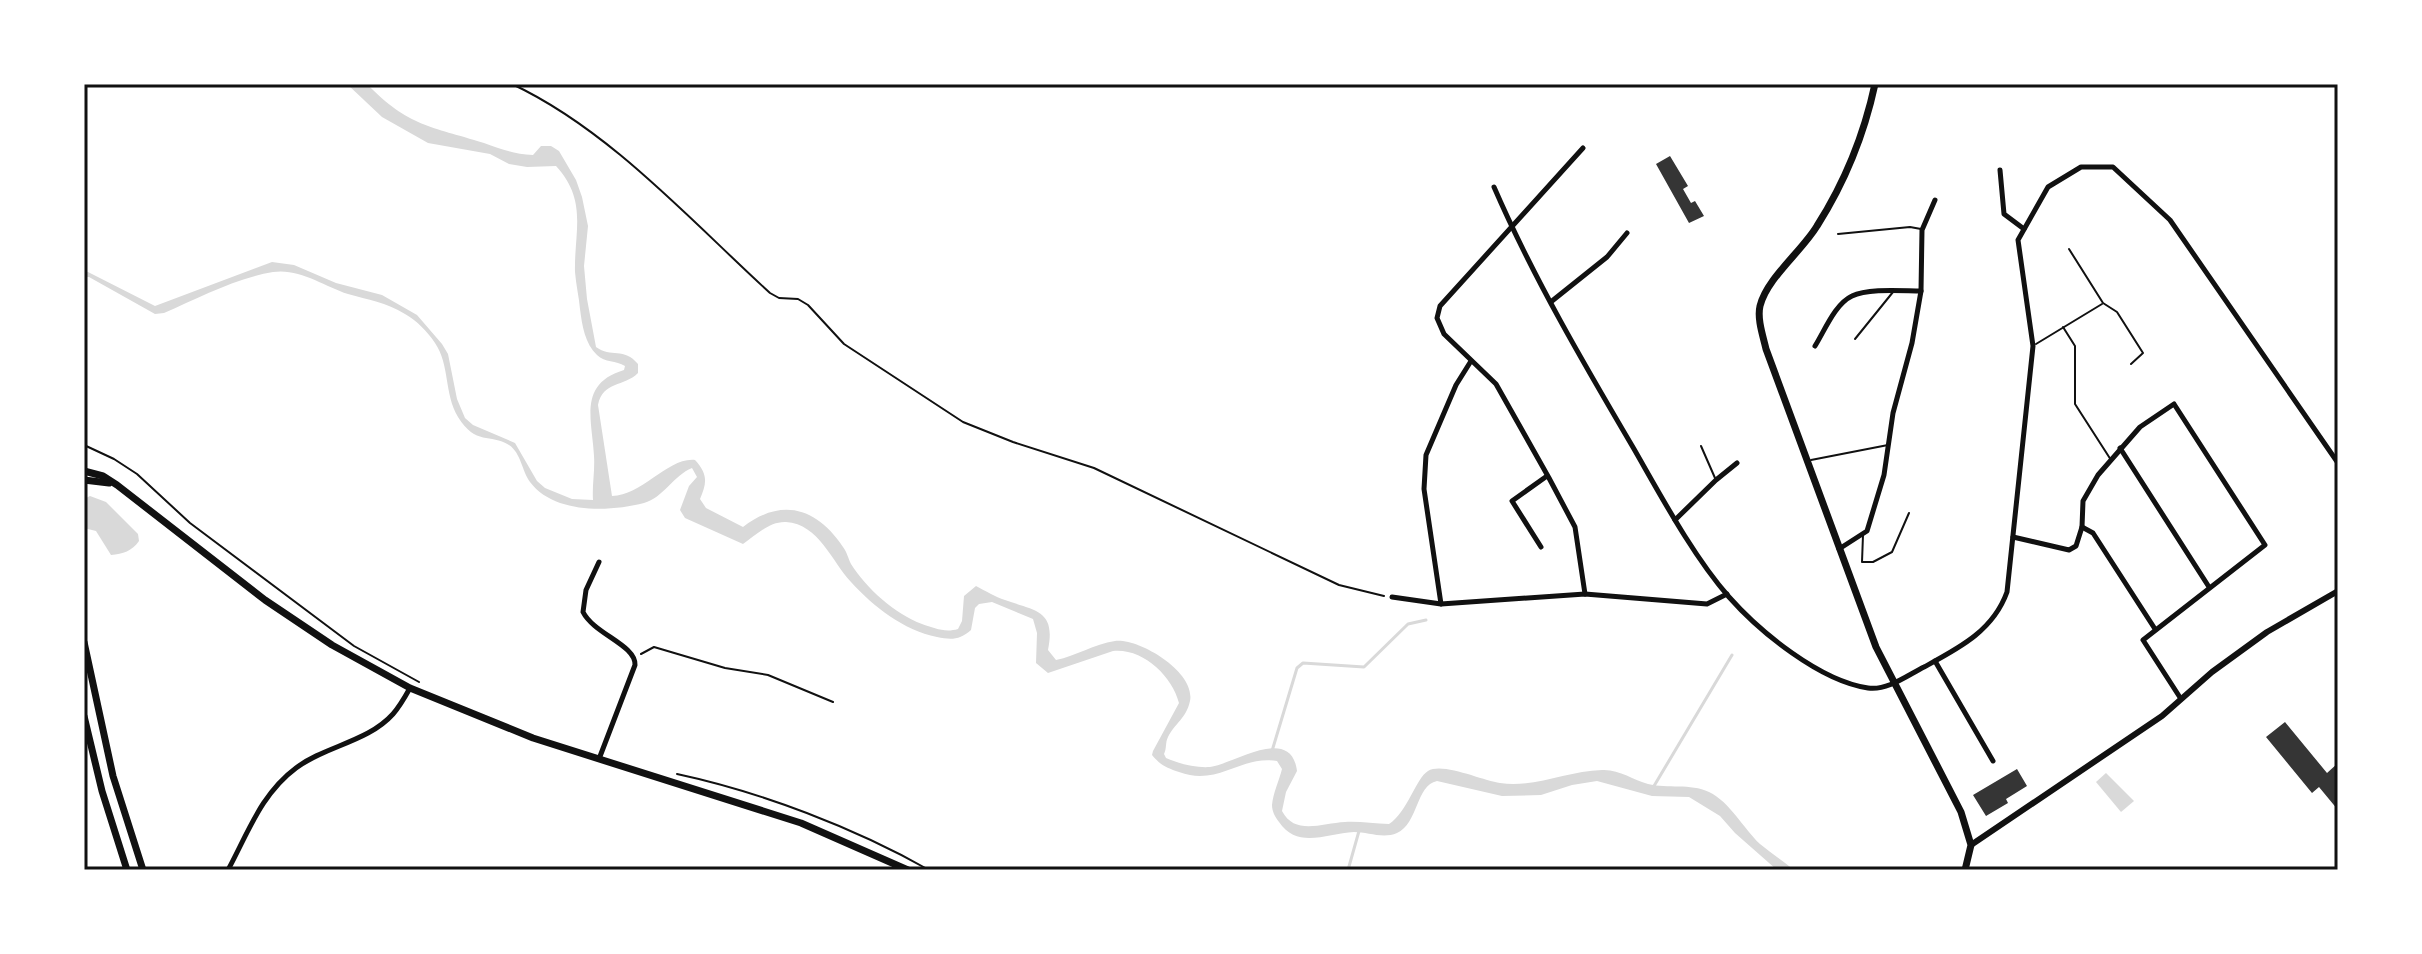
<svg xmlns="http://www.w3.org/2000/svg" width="2422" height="954" font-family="Jost,sans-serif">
<rect width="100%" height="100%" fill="#fff"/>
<g fill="#d9d9d9">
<path d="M347,84h20c42,43 63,42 117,59 17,6 30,11 49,12l8,-9h10l8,5 17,29 6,17 6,29 -4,40 3,33 9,48c15,11 28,0 42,17v9c-14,14 -35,8 -40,32l14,91c30,0 56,-39 83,-36 13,14 12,23 5,39l6,9 37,19c39,-30 74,-19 100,20 4,5 5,11 8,17 15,24 44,50 71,60 12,4 23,9 36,5l4,-8 2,-25 12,-10c10,5 19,11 29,14 31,11 51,10 43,50l8,10c20,-4 38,-16 59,-19 24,-3 81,31 75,60 -4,18 -15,22 -22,36 -3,6 -1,11 -4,17l2,4c14,6 30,10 44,9 24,-3 81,-43 87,4l-11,21 -4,19c13,25 40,12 63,11 14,-1 29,2 44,2 18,-11 27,-46 39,-53 15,-9 55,10 72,12 35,5 67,-12 102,-13 17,-1 31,10 46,14 20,5 42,-1 61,8 21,10 34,36 51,52 11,9 23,17 34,26h-17l-42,-37 -15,-17 -31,-19 -37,-1 -55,-15 -25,4 -31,10 -39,1 -65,-15c-21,4 -19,43 -40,52 -14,6 -29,-1 -43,-1 -27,1 -56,18 -75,-10 -4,-5 -7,-11 -7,-17 1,-12 7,-24 10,-36l-5,-8c-37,-6 -59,26 -98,11 -12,-4 -19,-7 -27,-17l1,-4 26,-48c-7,-27 -36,-55 -66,-52l-65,22 -12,-10 1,-30 -4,-14 -41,-17 -13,2 -4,4 -4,22c-11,10 -20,10 -34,7 -34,-7 -63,-30 -86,-55 -19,-20 -32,-58 -65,-60 -16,-1 -30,13 -43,22l-58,-26 -5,-8 9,-24 8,-9 -5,-9c-18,7 -29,30 -48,35 -35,9 -90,11 -114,-21 -8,-11 -9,-29 -21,-37 -19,-12 -33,1 -51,-28 -14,-23 -8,-52 -23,-74 -8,-12 -18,-22 -30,-29 -19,-12 -37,-14 -57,-20 -24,-8 -49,-26 -75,-22 -37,6 -75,26 -109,41l-9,1 -66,-37h-5v-6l4,1 67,34 117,-44 22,3 42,18 46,12 35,20 25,29 6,10 9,45 8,19 8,7 42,18 22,38 8,7 27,11 21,1c-1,-14 2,-29 1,-44 -2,-37 -16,-72 30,-86l1,-4c-9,-6 -20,-3 -28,-11 -12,-11 -15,-30 -17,-46 -1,-12 -4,-24 -5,-37 -1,-41 13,-71 -19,-106l-29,1 -18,-3 -19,-10 -62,-11 -46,-26z"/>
<path d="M90,496l16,6 32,32 1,7c-7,10 -16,13 -28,14l-15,-24 -12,-3v-29z"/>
<polygon points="2106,773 2134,801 2121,812 2096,782"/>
</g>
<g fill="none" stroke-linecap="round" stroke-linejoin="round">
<g stroke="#d9d9d9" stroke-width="3">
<polyline points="1272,751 1297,668 1303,663 1364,667 1408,624 1426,620"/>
<polyline points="1654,786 1732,655"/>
<polyline points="1348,870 1359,831"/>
</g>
</g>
<g fill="#353535">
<polygon points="1670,156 1688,186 1683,189 1691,203 1695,201 1704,216 1689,223 1656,164"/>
<polygon points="2285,722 2327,773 2338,763 2338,810 2319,787 2312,793 2266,737"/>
<polygon points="2017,769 2027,786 2006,799 2008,803 1986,816 1973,795"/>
</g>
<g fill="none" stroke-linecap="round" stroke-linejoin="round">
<g stroke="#111" stroke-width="2">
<path d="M512,84c98,46 179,137 258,209l9,5 19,1 10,6 36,39 119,78 50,20 81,26 245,117 45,11"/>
<polyline points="84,445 114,459 137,474 190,523 354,646 419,682"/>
<polyline points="641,654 654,647 725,668 768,675 833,702"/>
<path d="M677,774c84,18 178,54 252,96"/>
</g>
<g stroke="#111" stroke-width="2">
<polyline points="1838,234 1910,227 1921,229"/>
<polyline points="2069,249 2103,303 2117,312 2143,353 2131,364"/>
<polyline points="2063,327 2075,346 2075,404 2111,460"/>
<polyline points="1855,339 1893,292"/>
<polyline points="2036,344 2102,304"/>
<polyline points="1701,446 1715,478"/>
<polyline points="1811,460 1888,445"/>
<polyline points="1863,535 1862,562 1873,562 1892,552 1909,513"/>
</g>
<g stroke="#111" stroke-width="5">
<polyline points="1583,148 1440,306 1437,318 1444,334 1496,384 1549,478 1575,527 1585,594"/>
<polyline points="2000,170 2004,214 2024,229"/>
<path d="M1494,187c39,90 90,177 140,262 27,47 59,107 95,148 31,35 91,84 139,91 19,3 40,-13 56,-21 35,-19 69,-36 83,-75l26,-246 -15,-106 30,-53 33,-20h32l57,53 168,243"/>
<polyline points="1552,301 1607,257 1627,233"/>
<path d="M1815,346c10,-16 20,-42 37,-50 16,-8 51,-5 69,-5"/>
<polyline points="2120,448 2209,587"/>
<polyline points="1675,520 1716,480 1737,463"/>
<polyline points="2082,527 2093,533 2155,629"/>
<polyline points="2013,537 2069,550 2076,546 2082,527 2083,501 2098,475 2140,427 2174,404 2265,545 2143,640 2181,699"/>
<polyline points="1541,547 1512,501 1547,476"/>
<polyline points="1839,549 1867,531 1884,475 1893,413 1912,343 1921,291 1922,230 1935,200"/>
<path d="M599,562l-13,28 -3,22c11,22 53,33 52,53l-36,94"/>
<polyline points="1392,597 1441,604 1585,594 1707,604 1727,594"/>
<polyline points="1441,604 1424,489 1426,455 1456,385 1471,361"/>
<polyline points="1935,661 1993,761"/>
<path d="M228,870c20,-37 33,-76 68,-102 29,-22 72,-26 97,-54 7,-8 12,-17 17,-26"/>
</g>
<polyline stroke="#111" stroke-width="6" points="1971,845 2162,716 2212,672 2267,632 2338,591"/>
<g stroke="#111" stroke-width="7">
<path d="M1875,84c-11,51 -30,98 -58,142 -15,25 -50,52 -57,80 -3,13 3,30 6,43l110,298 85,165 10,33 -6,25"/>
<polyline points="84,471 103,476 117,485 265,600 332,645 410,688 533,738 801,823 908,870"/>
<polyline points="84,480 109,483"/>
<polyline points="84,642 113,776 143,870"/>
<polyline points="84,716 102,791 127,870"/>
</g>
</g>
<rect width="2422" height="954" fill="none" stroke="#ffffff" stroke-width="172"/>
<rect x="86" y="86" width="2250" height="782" fill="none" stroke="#111" stroke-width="3"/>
</svg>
